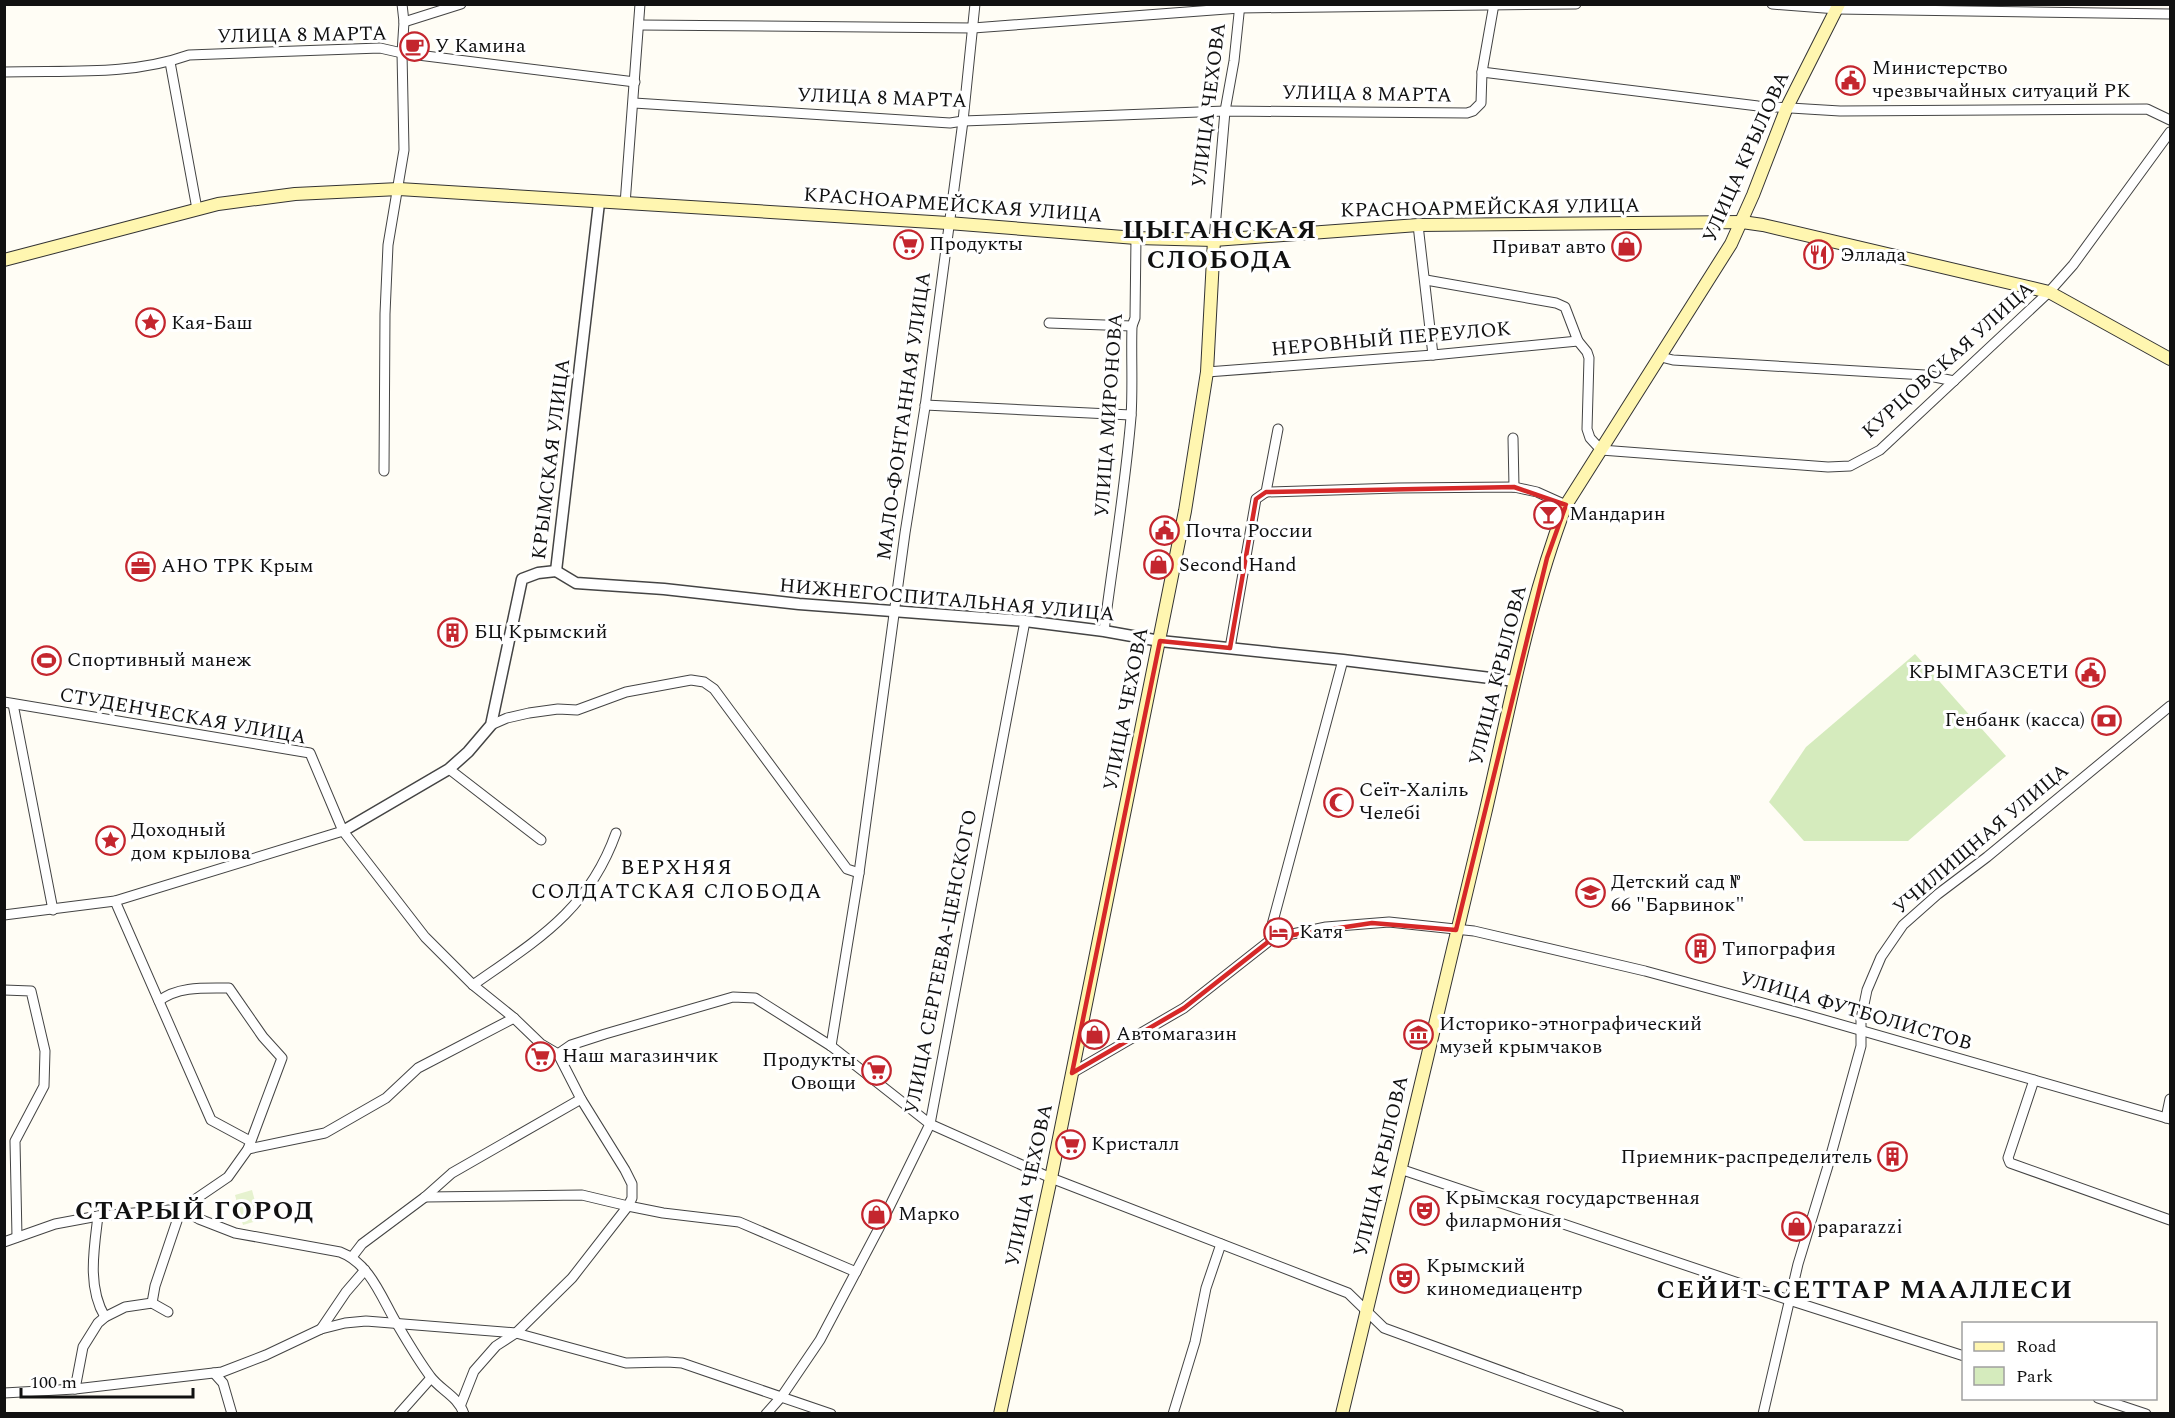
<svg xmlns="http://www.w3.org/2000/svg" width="2175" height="1418" font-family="Spectral,serif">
<rect width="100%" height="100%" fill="#fffdf5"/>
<polygon fill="#d5ebbd" points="1915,654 2006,756 1908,841 1804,841 1769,802 1806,747"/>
<polygon fill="#e6f2cf" points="252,1190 260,1220 243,1225 235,1195"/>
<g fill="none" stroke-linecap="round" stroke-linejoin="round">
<defs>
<g id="minor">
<polyline points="1772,4 1837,9 2170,14"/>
<polyline points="404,22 461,4"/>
<polyline points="639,25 973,28 1240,8 1576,4"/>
<polyline points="170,62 197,209"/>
<path d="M4,72c62,-2 126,4 185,-17l191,-7 22,5 233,29"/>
<polyline points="1482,72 1758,106 1840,111 2147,109 2170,120"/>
<polyline points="634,103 950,123 963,121 1225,111 1467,113 1473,111 1481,103 1482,72 1494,4"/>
<polyline points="625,204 640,4"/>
<polyline points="1418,225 1433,355"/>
<polyline points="1214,240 1225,111 1234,61 1240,4"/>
<polyline points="1426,280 1556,303 1565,307 1578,341 1587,352 1589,358 1587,429 1590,438 1601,450 1828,467 1850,466 1880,450 2049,292 2073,265 2170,132"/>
<polyline points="1049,323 1132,326"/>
<polyline points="1661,357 1673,360 1925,375 1954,381"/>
<polyline points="1207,372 1433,355 1578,341"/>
<polyline points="925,405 1131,415"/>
<polyline points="1513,438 1514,487"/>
<polyline points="384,471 385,314 388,245 404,150 402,53 404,22 402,4"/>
<polyline points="1266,492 1398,488 1514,487 1537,492 1566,505"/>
<path d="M1104,631c9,-71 21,-142 27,-214 2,-30 0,-61 1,-91l3,-8 1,-80"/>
<polyline points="1230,648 1256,499 1266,492 1278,429"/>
<polyline points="4,702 310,753 343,831 425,937 473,985 514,1018 541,1044 558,1054"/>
<polyline points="13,704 53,910"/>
<polyline points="491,725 507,718 529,713 558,709 577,710 626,692 691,680 704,682 714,689 847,869 859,873"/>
<polyline points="449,769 541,840"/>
<polyline points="115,901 211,1120 250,1141"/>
<polyline points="4,915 115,901 343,831"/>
<polyline points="1273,938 1272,925 1343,660"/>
<path d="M473,985c64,-45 115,-74 143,-152"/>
<polyline points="4,990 31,991 45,1051 44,1086 15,1141 17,1237"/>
<polyline points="831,1046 859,873 905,533 925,407 963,121 975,4"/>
<polyline points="558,1054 571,1045 605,1034 733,997 755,998 831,1046 930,1124 1051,1178 1348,1293 1384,1328 1619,1414"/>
<polyline points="1072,1073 1184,1008 1273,938 1326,927 1389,922 1474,931 1645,971 1800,1013 2170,1119"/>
<polyline points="2034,1080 2008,1158 2010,1163 2170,1220"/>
<polyline points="2166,1118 2170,1099"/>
<polyline points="248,1149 325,1133 386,1098 418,1068 514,1018"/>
<polyline points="1400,1169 1789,1300 1964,1356"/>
<polyline points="425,1197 582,1195 628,1206 663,1213 739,1222 856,1272"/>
<path d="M98,1216c-4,33 -11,71 7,101"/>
<path d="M4,1242l51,-18 43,-8 83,-7 18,10 36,14 105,19c30,11 42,47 57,72 10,17 21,36 33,52 10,14 28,20 34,38"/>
<polyline points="352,1257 362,1244 425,1197 452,1173 581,1099"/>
<path d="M152,1303l3,-17 26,-77 47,-32 20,-28 34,-91 -19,-21 -34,-49c-24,0 -51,-2 -70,13"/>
<polyline points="321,1329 346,1292 365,1270"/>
<polyline points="214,1373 223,1383 232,1414"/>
<polyline points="75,1389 83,1347 98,1323 105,1317 125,1307 152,1303 168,1312"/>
<polyline points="4,1393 75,1389 222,1372 266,1355 321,1329 345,1323 366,1321 516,1333 626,1363 667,1362 682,1363 831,1414"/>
<polyline points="2098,1398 2146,1414"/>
<polyline points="461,1404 474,1371 496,1346 516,1333 572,1278 628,1206 632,1198 632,1184 625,1170 581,1099 558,1054"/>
<polyline points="399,1414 431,1378"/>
<polyline points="766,1414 782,1396 820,1340 878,1230 930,1124 1025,621"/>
<polyline points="1173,1414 1195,1342 1206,1288 1221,1244"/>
<polyline points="1763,1414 1798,1264 1827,1169 1861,1046 1861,1019 1867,990 1881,957 1903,925 1938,894 1987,857 2170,706"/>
</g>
<g id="tertiary">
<polyline points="556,571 576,583 664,589 799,604 1025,621 1104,631 1160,641 1343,660 1515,681"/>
<polyline points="556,571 599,203"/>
<polyline points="343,831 449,769 468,752 491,725 522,579 538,573 556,571"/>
</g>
<g id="secondary">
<polyline points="4,260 218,204 295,194 399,189 948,223 1136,238 1214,240 1418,225 1742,222 1763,225 2049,292 2170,359"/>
<polyline points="1000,1414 1051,1178 1185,511 1207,372 1214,240"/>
<path d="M1342,1414c49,-200 95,-400 143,-600 24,-103 43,-210 81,-309l165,-261 22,-49 34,-88 52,-103"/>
</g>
</defs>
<use href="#minor" stroke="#444" stroke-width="11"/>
<use href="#tertiary" stroke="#444" stroke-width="13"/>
<use href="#secondary" stroke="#333" stroke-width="14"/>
<use href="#minor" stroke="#fff" stroke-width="9"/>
<use href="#tertiary" stroke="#fff" stroke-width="10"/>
<use href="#secondary" stroke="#fff6b0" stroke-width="12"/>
</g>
<path fill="none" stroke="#d62828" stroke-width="4.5" stroke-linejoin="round" d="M1514,487l52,18 -19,53 -91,372 -84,-7 -99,15 -89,70 -112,65 88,-432 70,7 26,-149 10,-7z"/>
<defs>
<symbol id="cafe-ring" viewBox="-11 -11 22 22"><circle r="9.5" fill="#fff" stroke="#c4262e" stroke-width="1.5"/><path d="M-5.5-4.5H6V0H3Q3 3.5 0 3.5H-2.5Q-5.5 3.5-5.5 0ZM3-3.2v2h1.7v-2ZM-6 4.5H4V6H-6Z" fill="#c4262e"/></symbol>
<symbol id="civic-ring" viewBox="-11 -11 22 22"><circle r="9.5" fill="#fff" stroke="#c4262e" stroke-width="1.5"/><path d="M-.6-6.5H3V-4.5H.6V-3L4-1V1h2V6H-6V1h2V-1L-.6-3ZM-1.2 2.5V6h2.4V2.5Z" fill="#c4262e"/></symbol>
<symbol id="supermarket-ring" viewBox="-11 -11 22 22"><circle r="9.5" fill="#fff" stroke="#c4262e" stroke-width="1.5"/><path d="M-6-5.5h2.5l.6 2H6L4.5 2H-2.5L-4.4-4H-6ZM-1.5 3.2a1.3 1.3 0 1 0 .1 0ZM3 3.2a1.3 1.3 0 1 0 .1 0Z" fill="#c4262e"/></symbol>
<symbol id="shop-ring" viewBox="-11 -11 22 22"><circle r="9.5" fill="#fff" stroke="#c4262e" stroke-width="1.5"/><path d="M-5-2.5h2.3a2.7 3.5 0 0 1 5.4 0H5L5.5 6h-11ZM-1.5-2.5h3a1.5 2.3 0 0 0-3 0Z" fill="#c4262e"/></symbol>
<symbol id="restaurant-ring" viewBox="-11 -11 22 22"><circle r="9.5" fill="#fff" stroke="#c4262e" stroke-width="1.5"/><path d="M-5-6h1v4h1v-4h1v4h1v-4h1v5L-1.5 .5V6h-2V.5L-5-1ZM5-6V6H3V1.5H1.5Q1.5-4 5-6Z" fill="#c4262e"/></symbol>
<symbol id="sight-ring" viewBox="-11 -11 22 22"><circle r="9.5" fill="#fff" stroke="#c4262e" stroke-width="1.5"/><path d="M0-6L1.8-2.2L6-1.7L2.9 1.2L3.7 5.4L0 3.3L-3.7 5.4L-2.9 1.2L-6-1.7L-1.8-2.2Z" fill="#c4262e"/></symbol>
<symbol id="bar-ring" viewBox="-11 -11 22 22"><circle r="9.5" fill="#fff" stroke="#c4262e" stroke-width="1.5"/><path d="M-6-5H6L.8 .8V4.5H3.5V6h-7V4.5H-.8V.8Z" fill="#c4262e"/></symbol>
<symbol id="office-ring" viewBox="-11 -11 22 22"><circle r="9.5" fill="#fff" stroke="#c4262e" stroke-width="1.5"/><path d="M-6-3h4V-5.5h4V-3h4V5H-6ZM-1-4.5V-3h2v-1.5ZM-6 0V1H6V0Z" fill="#c4262e"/></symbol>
<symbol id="building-ring" viewBox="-11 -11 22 22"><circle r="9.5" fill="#fff" stroke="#c4262e" stroke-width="1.5"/><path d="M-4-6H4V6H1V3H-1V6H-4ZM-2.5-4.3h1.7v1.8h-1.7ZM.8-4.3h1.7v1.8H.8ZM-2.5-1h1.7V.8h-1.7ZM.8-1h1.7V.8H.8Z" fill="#c4262e"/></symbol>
<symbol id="stadium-ring" viewBox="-11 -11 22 22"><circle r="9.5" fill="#fff" stroke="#c4262e" stroke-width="1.5"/><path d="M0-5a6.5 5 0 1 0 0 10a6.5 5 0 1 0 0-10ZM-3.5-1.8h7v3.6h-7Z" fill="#c4262e"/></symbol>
<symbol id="bank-ring" viewBox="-11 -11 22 22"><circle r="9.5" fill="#fff" stroke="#c4262e" stroke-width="1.5"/><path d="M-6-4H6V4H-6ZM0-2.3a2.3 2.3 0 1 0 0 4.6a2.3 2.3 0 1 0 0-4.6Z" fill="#c4262e"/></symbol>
<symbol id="mosque-ring" viewBox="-11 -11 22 22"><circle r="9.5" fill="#fff" stroke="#c4262e" stroke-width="1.5"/><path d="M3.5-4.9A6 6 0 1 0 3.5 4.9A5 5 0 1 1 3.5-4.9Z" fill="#c4262e"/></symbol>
<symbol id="school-ring" viewBox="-11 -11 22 22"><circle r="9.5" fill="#fff" stroke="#c4262e" stroke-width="1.5"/><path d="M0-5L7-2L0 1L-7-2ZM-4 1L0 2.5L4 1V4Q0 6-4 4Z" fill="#c4262e"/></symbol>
<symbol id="hotel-ring" viewBox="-11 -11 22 22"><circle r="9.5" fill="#fff" stroke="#c4262e" stroke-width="1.5"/><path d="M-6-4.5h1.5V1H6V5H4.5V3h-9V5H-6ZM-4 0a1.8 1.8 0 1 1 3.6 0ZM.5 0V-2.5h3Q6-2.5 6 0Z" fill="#c4262e"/></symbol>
<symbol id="museum-ring" viewBox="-11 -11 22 22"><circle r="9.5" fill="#fff" stroke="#c4262e" stroke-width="1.5"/><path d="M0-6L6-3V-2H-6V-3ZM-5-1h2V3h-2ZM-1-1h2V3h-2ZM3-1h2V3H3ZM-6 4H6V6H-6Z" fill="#c4262e"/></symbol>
<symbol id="theatre-ring" viewBox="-11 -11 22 22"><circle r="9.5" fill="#fff" stroke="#c4262e" stroke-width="1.5"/><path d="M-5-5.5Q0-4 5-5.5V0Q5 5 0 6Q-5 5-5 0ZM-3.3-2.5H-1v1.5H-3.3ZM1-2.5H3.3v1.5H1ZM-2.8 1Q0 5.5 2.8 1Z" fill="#c4262e"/></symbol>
</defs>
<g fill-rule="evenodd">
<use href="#cafe-ring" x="398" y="30" width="33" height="33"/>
<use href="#civic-ring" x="1834" y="64" width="33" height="33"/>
<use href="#supermarket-ring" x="892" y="228" width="33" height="33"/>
<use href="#shop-ring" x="1610" y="230" width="33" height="33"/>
<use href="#restaurant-ring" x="1802" y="238" width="33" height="33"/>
<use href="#sight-ring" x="134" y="306" width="33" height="33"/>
<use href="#bar-ring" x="1532" y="498" width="33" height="33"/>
<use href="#civic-ring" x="1148" y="514" width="33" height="33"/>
<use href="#shop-ring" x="1142" y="548" width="33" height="33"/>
<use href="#office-ring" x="124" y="550" width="33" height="33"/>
<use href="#building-ring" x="436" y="616" width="33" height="33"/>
<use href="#stadium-ring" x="30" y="644" width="33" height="33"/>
<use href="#civic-ring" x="2074" y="656" width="33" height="33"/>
<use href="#bank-ring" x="2090" y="704" width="33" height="33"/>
<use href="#mosque-ring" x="1322" y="786" width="33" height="33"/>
<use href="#sight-ring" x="94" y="824" width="33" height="33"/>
<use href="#school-ring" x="1574" y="876" width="33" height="33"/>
<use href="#hotel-ring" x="1262" y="916" width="33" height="33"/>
<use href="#building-ring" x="1684" y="932" width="33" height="33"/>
<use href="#shop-ring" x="1078" y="1018" width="33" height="33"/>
<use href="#museum-ring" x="1402" y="1018" width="33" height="33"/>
<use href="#supermarket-ring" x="524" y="1040" width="33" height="33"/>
<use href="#supermarket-ring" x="860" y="1054" width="33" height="33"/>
<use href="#supermarket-ring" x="1054" y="1128" width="33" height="33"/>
<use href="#building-ring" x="1876" y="1140" width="33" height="33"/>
<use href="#theatre-ring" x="1408" y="1194" width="33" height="33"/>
<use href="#shop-ring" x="860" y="1198" width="33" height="33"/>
<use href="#shop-ring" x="1780" y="1210" width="33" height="33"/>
<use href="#theatre-ring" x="1388" y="1262" width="33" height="33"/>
</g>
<g text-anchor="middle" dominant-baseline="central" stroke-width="6" stroke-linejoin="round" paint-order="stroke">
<g font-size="20" fill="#111" stroke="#fff">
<text transform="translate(302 35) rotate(-1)">УЛИЦА 8 МАРТА</text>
<text transform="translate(1367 94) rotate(1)">УЛИЦА 8 МАРТА</text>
<text transform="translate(882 98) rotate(2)">УЛИЦА 8 МАРТА</text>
<text transform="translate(1209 105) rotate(-83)">УЛИЦА ЧЕХОВА</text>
<text transform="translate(1746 157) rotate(-66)">УЛИЦА КРЫЛОВА</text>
<text transform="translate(953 205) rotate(4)">КРАСНОАРМЕЙСКАЯ УЛИЦА</text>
<text transform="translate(1490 208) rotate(-1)">КРАСНОАРМЕЙСКАЯ УЛИЦА</text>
<text transform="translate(1391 339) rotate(-5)">НЕРОВНЫЙ ПЕРЕУЛОК</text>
<text transform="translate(1948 360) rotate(-42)">КУРЦОВСКАЯ УЛИЦА</text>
<text transform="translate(1109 415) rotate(-86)">УЛИЦА МИРОНОВА</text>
<text transform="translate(904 416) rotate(-82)">МАЛО-ФОНТАННАЯ УЛИЦА</text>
<text transform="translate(551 459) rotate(-83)">КРЫМСКАЯ УЛИЦА</text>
<text transform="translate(947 600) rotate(5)">НИЖНЕГОСПИТАЛЬНАЯ УЛИЦА</text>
<text transform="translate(1498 675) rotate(-76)">УЛИЦА КРЫЛОВА</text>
<text transform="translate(1126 709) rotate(-79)">УЛИЦА ЧЕХОВА</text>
<text transform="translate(183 716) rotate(10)">СТУДЕНЧЕСКАЯ УЛИЦА</text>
<text transform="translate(1981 839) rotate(-40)">УЧИЛИЩНАЯ УЛИЦА</text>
<text transform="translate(941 962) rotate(-79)">УЛИЦА СЕРГЕЕВА-ЦЕНСКОГО</text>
<text transform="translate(1856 1011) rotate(16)">УЛИЦА ФУТБОЛИСТОВ</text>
<text transform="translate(1381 1166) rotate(-77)">УЛИЦА КРЫЛОВА</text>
<text transform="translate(1029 1185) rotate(-78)">УЛИЦА ЧЕХОВА</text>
</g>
<g font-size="20" fill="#111" stroke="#fff" text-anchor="start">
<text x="435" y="46">У Камина</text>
<text x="1872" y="68">Министерство<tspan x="1872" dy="23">чрезвычайных ситуаций РК</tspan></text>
<text x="929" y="244">Продукты</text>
<text x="1606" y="247" text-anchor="end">Приват авто</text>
<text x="1840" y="255">Эллада</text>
<text x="171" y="323">Кая-Баш</text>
<text x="1569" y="514">Мандарин</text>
<text x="1185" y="531">Почта России</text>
<text x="1179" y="565">Second Hand</text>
<text x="161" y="566">АНО ТРК Крым</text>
<text x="474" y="632">БЦ Крымский</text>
<text x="67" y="660">Спортивный манеж</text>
<text x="2069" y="672" text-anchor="end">КРЫМГАЗСЕТИ</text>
<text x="2085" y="720" text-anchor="end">Генбанк (касса)</text>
<text x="1359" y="790">Сеїт-Халіль<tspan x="1359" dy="23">Челебі</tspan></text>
<text x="131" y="830">Доходный<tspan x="131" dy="23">дом крылова</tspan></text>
<text x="1611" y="882">Детский сад №<tspan x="1611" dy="23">66 "Барвинок"</tspan></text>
<text x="1299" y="932">Катя</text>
<text x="1722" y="949">Типография</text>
<text x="1439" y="1024">Историко-этнографический<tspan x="1439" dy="23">музей крымчаков</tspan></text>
<text x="1116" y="1034">Автомагазин</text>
<text x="562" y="1056">Наш магазинчик</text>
<text x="856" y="1060" text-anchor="end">Продукты<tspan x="856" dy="23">Овощи</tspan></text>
<text x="1091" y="1144">Кристалл</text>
<text x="1872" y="1157" text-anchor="end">Приемник-распределитель</text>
<text x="1445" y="1198">Крымская государственная<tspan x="1445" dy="23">филармония</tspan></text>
<text x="898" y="1214">Марко</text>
<text x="1817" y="1227">paparazzi</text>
<text x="1426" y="1266">Крымский<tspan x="1426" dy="23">киномедиацентр</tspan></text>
</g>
<g font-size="21" letter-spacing="1.5" fill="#111" stroke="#fff">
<text x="677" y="868">ВЕРХНЯЯ<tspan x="677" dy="24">СОЛДАТСКАЯ СЛОБОДА</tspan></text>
</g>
<g font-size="26" font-weight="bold" letter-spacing="1.5" fill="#111" stroke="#fff">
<text x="1220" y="230">ЦЫГАНСКАЯ<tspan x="1220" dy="30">СЛОБОДА</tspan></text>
<text x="195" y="1211">СТАРЫЙ ГОРОД</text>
<text x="1865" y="1290">СЕЙИТ-СЕТТАР МААЛЛЕСИ</text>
</g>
</g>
<rect width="2175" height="1418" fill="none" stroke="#111111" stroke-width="12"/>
<rect x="1962" y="1322" width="195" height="78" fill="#ffffff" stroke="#a0a0a0" stroke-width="1.5"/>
<rect x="1974" y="1342" width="30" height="9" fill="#fff6b0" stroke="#a0a0a0" stroke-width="1.5"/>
<text x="2016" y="1352" font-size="18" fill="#111111">Road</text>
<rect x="1974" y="1367" width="30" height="18" fill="#d5ebbd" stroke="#a0a0a0" stroke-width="1.5"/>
<text x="2016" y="1382" font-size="18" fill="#111111">Park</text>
<path d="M21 1388v9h172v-9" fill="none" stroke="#111111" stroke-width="3"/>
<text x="30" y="1388" font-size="18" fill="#111111" stroke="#ffffff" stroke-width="4.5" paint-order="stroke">100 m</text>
</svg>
